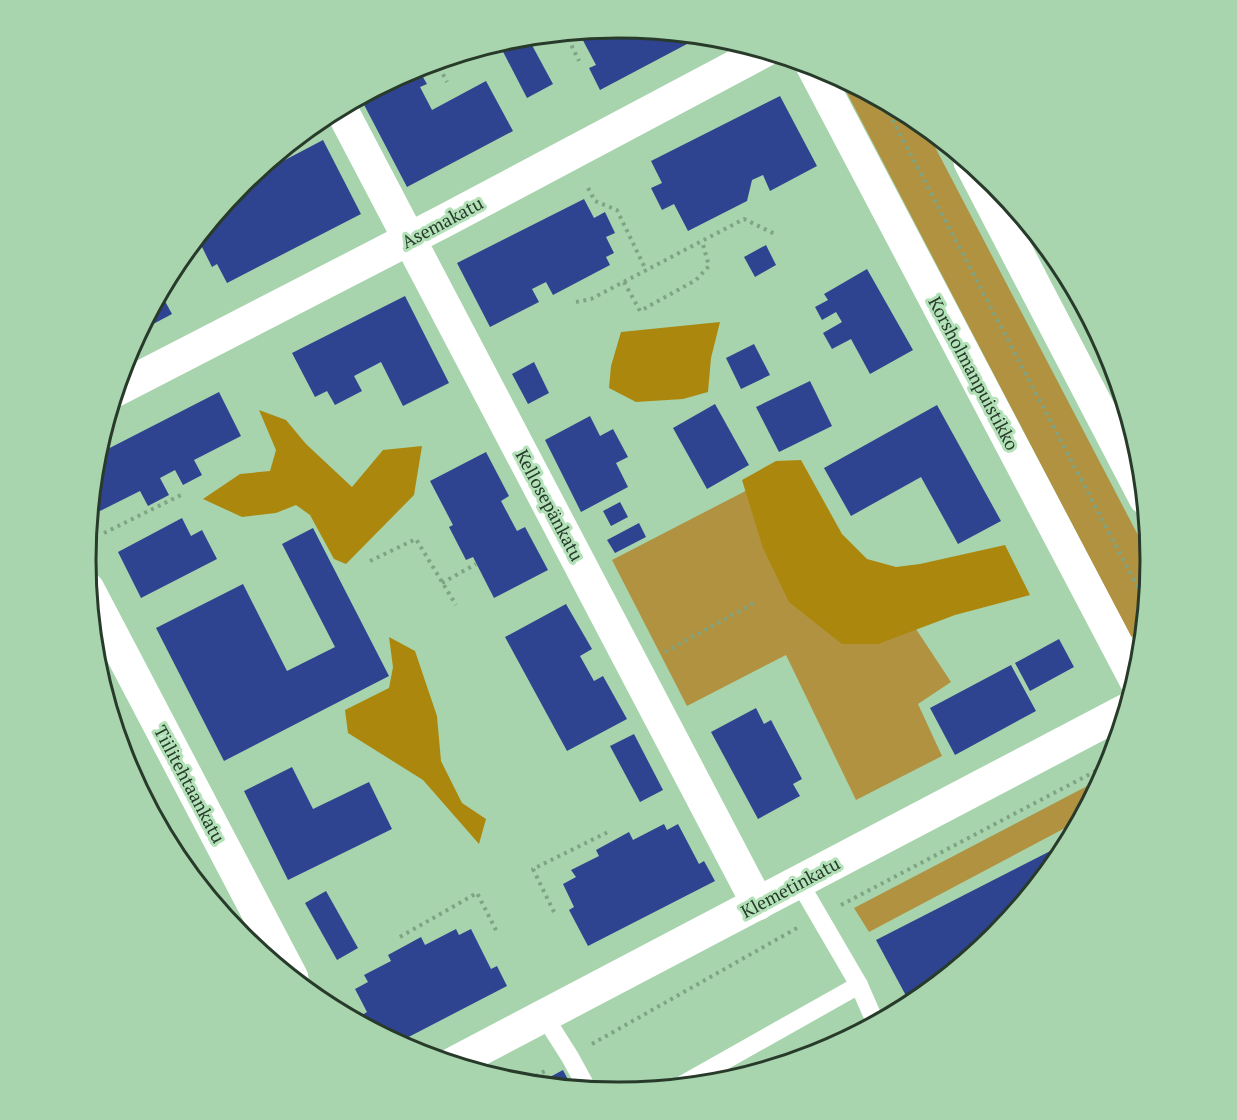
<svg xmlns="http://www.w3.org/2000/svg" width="1237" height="1120" font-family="'PT Serif',serif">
<rect width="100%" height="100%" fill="#a7d4ad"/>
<g fill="#b19240">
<polygon points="838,76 915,117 923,124 1151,560 1145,629 1131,637"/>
<polygon points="786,470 916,629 951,682 918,704 942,756 856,800 786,655 687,706 612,560"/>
<polygon points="1103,780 1082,819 869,932 854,908 1093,783"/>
</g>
<g fill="#ac870e">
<polygon points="720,322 711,358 708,392 683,399 636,402 609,388 611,366 621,332"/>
<polygon points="259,410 286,420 306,444 352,487 383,450 422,446 414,495 346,564 334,559 310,515 296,505 276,513 242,517 203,499 240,474 270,471 276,450"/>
<polygon points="801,460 842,534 867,559 896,567 920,564 1005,545 1030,595 955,615 878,644 842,644 789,602 763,548 742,480 776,461"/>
<polygon points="389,637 415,651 437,716 441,761 462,803 486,819 479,844 423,780 348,733 345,710 389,688 393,667"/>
</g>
<g fill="#2f4490">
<polygon points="619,27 704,35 600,90 589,68 596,65 578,31"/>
<polygon points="527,36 553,84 527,98 498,42 515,37"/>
<polygon points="417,67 427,84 420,87 432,110 486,81 513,131 407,187 360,97"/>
<polygon points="780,96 817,166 770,191 763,175 752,180 747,201 688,231 674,204 662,210 651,188 662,183 651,161"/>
<polygon points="323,140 361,214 227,283 217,264 212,267 197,237 245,181"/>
<polygon points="584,199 594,218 605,212 615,233 606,237 614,253 606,257 610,265 553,295 546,282 532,289 539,302 490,327 457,263"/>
<polygon points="766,245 776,265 755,277 744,257"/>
<polygon points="867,269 913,350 870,374 851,339 832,349 823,333 842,322 836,312 822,320 815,307 828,300 824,294"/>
<polygon points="160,292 172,314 140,331"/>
<polygon points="405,296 449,383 403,406 381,362 354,376 362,391 335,405 327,391 315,397 292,353"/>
<polygon points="754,344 770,375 741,389 726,358"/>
<polygon points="534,362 549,393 528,404 512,374"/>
<polygon points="810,381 832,426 779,452 756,407"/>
<polygon points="219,392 241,436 194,460 202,475 183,485 175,470 160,478 169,495 148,506 140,491 100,511 92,496 96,455"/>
<polygon points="715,404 749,465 707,489 673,428"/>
<polygon points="937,405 1001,521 958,544 921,477 851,516 824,468"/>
<polygon points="590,416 600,436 613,429 628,457 616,463 628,487 581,512 545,440"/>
<polygon points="486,452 509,496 501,501 517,531 525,527 548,570 494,598 473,557 466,560 449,527 453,525 430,481"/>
<polygon points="620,502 628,517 611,526 603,511"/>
<polygon points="182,518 191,536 202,530 217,559 141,598 118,552"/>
<polygon points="639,523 646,537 615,553 607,540"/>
<polygon points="313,528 389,676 224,761 156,628 243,584 287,671 335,647 282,544"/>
<polygon points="566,604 592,649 580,656 594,681 603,676 627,719 567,751 505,637"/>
<polygon points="1059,639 1074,667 1030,691 1015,663"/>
<polygon points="1011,665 1036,711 955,755 930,708"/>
<polygon points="756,708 764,724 771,720 802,779 793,784 800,796 758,819 711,732"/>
<polygon points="634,734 663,790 640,802 610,746"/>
<polygon points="292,767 313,809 369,782 392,829 288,880 244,791"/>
<polygon points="664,824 667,830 678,824 699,864 704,861 715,881 588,946 569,910 574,907 563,884 576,877 571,870 599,856 596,850 629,832 633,840"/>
<polygon points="1070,841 1061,856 995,937 911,1005 876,940"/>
<polygon points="174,844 186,867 185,867 175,856 170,846"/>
<polygon points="326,891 358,948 337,960 305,903"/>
<polygon points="456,929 459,935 471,929 491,969 497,966 507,986 397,1043 368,1028 362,1015 367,1012 355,989 368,982 364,975 391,961 388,955 421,937 425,945"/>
<polygon points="563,1070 573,1089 535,1085"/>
</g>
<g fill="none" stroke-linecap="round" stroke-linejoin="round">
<g stroke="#7fa484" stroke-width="4" stroke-dasharray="3 4.5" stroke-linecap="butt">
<polyline points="565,32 579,61"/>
<polyline points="436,61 447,82"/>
<polyline points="882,100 1147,605"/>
<polyline points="272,158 277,154"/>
<polyline points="588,188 595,201 617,210 646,270"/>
<polyline points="624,282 640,311 696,280 709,266 702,241"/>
<polyline points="576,302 591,299 744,219 775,234"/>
<polyline points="104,533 183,494"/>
<polyline points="370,561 416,539 456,605"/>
<polyline points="442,583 476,564"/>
<polyline points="665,652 754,603"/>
<polyline points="841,905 1111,763"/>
<polyline points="554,912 533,869 610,831"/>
<polyline points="400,937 477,893 497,932"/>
<polyline points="592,1044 797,928"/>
<polyline points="522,1083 547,1070"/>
</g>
<g stroke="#fff" stroke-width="18">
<polyline points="799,882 859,985 876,1024"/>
<polyline points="544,1016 570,1057 588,1090"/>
<polyline points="678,1087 859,985"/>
</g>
<g stroke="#fff" stroke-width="33">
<polyline points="340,107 758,904"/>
<polyline points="116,390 444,221 766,50"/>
<polyline points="88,589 292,978"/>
</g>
<g stroke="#fff" stroke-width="33">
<polyline points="812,65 1136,681"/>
<polyline points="970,162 1145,498"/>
<polyline points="452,1064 1128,709"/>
</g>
</g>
<g text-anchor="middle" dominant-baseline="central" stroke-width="6" stroke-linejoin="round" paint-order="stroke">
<g font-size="18" fill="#283b2b" stroke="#b3e2b9">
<text transform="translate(442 222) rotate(-28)">Asemakatu</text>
<text transform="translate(974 373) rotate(62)">Korsholmanpuistikko</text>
<text transform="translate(550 505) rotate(62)">Kellosepänkatu</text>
<text transform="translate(190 784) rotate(62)">Tiilitehtaankatu</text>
<text transform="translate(790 887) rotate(-28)">Klemetinkatu</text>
</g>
</g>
<path d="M0 0H1237V1120H0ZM96 560a522 522 0 1 1 1044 0a522 522 0 1 1-1044 0Z" fill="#a8d5ae" fill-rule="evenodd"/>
<path fill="none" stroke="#283b2b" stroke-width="3" d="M96 560a522 522 0 1 1 1044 0a522 522 0 1 1-1044 0Z"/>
</svg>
